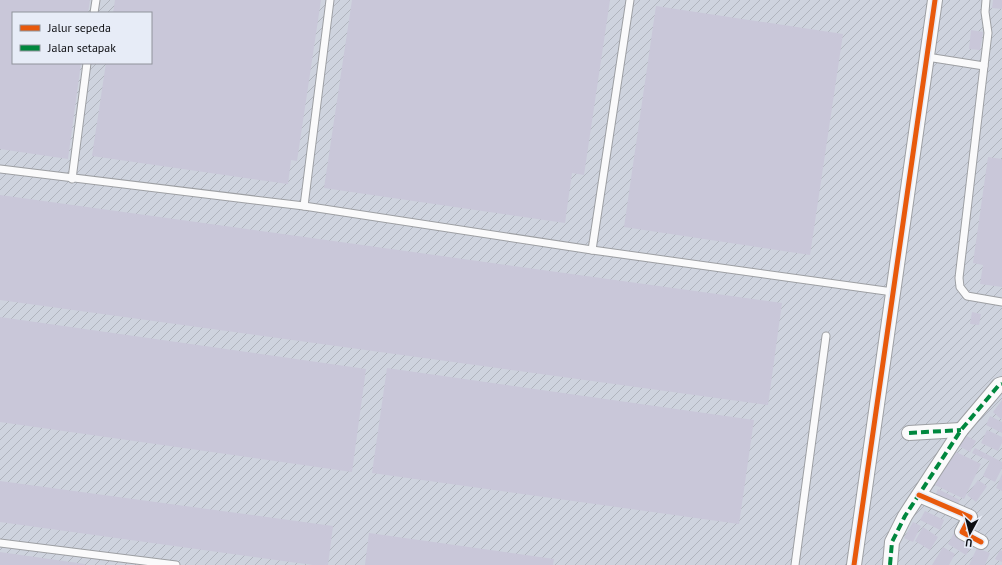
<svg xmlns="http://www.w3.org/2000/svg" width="1002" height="565" font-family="'PT Sans',sans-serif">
<defs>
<pattern id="industrial-furrows" width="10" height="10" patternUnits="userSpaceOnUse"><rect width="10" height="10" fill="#ced3de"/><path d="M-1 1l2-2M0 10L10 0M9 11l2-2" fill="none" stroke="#b0b4bd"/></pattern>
</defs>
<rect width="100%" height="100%" fill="#dee0e6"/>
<path fill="url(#industrial-furrows)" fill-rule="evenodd" d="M0,0h1002v565h-1002zM13,13h138v50h-138z"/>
<g fill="#c9c7d9">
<polygon points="0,0 90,0 88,13 13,13 13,63 81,63 68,159 0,149"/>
<polygon points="115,0 321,0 297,161 291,160 288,184 92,156 106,63 151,63 151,13 113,13"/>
<polygon points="352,0 610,0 584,175 572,173 565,223 324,188"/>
<polygon points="993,0 1002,0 1002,9 992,8"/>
<polygon points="656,6 843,34 810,255 624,227"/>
<polygon points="971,30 983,32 980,50 969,49"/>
<polygon points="988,157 1002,159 1002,287 980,284 983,265 973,263"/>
<polygon points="0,195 782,303 768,405 0,300"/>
<polygon points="972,312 981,314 979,325 970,324"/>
<polygon points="0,317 366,369 352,472 0,422"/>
<polygon points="387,368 754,420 739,524 372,473"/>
<polygon points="1002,400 1002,420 993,412"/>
<polygon points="990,416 1002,422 1002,433 986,425"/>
<polygon points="987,430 1002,437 1002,443 998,451 981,443"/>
<polygon points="963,434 976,441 970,452 957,445"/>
<polygon points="975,448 1002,462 1002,468 995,482 983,476 990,461 972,453"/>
<polygon points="952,450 981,464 964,499 935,485"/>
<polygon points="1002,474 1002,491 996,488"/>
<polygon points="978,480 987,486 976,502 967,495"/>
<polygon points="0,481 333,526 328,565 313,565 0,522"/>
<polygon points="938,489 960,500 956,508 934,498"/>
<polygon points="925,511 944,520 940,530 920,520"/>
<polygon points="913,522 921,526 913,542 904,538"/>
<polygon points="923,527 938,537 930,550 915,541"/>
<polygon points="956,529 975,540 966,555 948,544"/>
<polygon points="369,533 554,559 553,565 365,565"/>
<polygon points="943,547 955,554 949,565 932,565"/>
<polygon points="977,548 990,553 985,565 969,565"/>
<polygon points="1000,550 1002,551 1002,562 995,559"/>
<polygon points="0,552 85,564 85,565 0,565"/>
</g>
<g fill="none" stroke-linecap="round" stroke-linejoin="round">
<defs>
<g id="service">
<polyline points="94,13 96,0"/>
<polyline points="927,57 984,66 959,278 960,287 967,296 1002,302"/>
<polyline points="984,66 988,33 985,12 986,0"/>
<polyline points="0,169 304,206 592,250 893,292"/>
<polyline points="72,179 87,63"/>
<polyline points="304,206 330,0"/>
<polyline points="592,250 630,0"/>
<polyline points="0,543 176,565"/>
<polyline points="795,565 826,336"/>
</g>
<g id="minor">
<polyline points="909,433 961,430"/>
<polyline points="919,495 970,517 962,532 981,542"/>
<polyline points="854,565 935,0"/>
<polyline points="890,565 892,542 905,516 961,430 999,385 1002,384"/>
</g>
</defs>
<use href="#service" stroke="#9d9fa3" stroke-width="9"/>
<use href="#minor" stroke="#9d9fa3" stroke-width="16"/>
<use href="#service" stroke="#fafafb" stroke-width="7"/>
<use href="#minor" stroke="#fafafb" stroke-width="14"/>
<g stroke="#00873e" stroke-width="4" stroke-dasharray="8 4" stroke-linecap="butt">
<polyline points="909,433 961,430"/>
<polyline points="890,565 892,542 905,516 961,430 999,385 1002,384"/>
</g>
<defs>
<g id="cycleway">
<polyline points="919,495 970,517 962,532 981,542"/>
<polyline points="854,565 935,0"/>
</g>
</defs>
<use href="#cycleway" stroke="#e7ecf7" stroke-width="8"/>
<use href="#cycleway" stroke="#e8590c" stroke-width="5"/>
</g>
<rect x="12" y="12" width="140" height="52" fill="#e7ecf7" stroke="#90939b"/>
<rect x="20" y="25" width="20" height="6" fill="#e8590c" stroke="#90939b"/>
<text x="48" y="32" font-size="12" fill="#0d0e12">Jalur sepeda</text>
<rect x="20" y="45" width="20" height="6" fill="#00873e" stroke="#90939b"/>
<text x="48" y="52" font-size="12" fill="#0d0e12">Jalan setapak</text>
<g transform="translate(970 533) rotate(187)" stroke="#e7ecf7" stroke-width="3" paint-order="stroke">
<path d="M0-3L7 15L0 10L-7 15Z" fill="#0d0e12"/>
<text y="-6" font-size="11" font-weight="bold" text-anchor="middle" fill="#0d0e12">U</text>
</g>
</svg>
